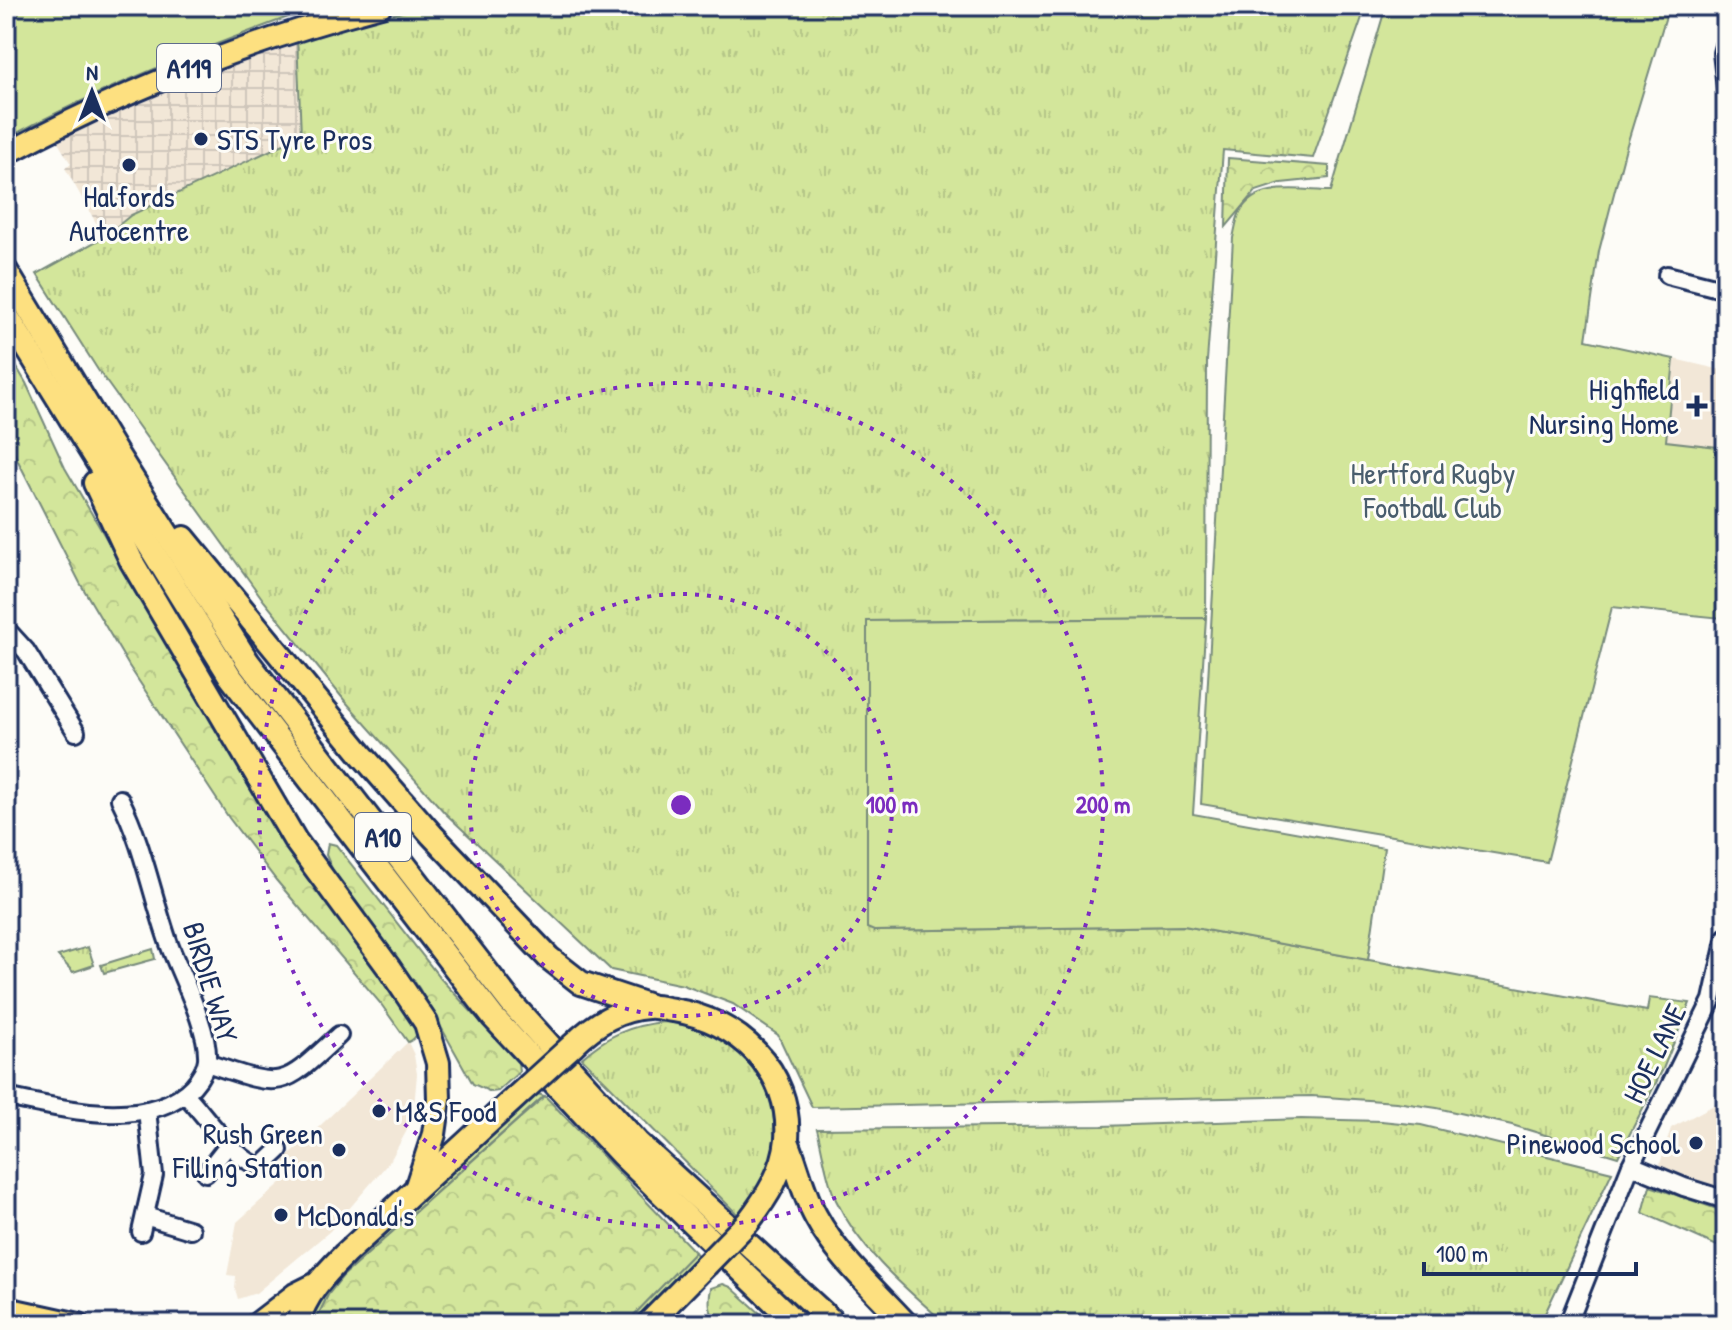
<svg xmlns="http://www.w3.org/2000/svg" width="1732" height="1330" font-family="'Patrick Hand',sans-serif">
<defs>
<pattern id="industrial-grid" width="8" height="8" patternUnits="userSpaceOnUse" patternTransform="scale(2)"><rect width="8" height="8" fill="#f2e7d7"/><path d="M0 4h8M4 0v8" fill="none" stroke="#cfc6bb"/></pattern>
<pattern id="grass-tufts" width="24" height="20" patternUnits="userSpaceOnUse" patternTransform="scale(2)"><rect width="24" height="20" fill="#d3e69b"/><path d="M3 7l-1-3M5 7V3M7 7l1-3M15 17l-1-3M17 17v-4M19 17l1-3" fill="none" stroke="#b5c688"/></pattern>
<pattern id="forest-crowns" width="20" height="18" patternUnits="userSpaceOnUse" patternTransform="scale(2)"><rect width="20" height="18" fill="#d3e69b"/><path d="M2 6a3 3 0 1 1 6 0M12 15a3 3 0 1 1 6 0" fill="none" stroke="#b5c688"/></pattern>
</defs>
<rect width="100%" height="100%" fill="#fdfcf7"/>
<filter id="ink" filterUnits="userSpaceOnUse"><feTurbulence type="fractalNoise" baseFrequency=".0125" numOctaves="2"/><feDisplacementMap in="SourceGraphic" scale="16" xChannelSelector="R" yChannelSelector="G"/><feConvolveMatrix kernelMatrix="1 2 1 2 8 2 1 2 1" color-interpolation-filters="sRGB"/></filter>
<g filter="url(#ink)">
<g fill="#f2e7d7">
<polygon points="1674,359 1726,371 1726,448 1665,441"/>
<polygon points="408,1042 414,1055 417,1074 414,1107 406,1132 390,1161 330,1231 256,1293 238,1299 235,1289 236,1276 227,1275 237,1222 293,1172 283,1161"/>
<polygon points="1726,1096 1726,1194 1666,1173 1660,1164 1671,1128 1712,1106"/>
</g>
<polygon fill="url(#industrial-grid)" points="297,37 301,136 131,215 104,237 65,168 71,164 57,141 132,101"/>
<g fill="url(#grass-tufts)" stroke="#778a7c" stroke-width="2">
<polygon points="427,6 1366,6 1313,158 1223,150 1207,361 1206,618 867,621 874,931 1184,926 1647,1011 1649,998 1690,1003 1663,1069 1618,1157 1512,1125 1437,1108 1396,1102 1312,1096 812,1107 778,1035 733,1004 683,985 611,970 445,813 345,701 264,601 98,370 37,274 104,237 131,215 301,136 297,37"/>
<polygon points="88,947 94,965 73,972 58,956"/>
<polygon points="153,949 155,959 104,973 101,965"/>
<path d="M664,1022c104,8 147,118 74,193l-156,-157c24,-22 49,-33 82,-36z"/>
<polygon points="535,1093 544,1096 343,1276 328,1295 314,1324 305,1324 332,1278"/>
<path d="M1301,1119l80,2 40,4 191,47 -72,152h-594c-41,-36 -86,-73 -110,-124 -10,-21 -13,-49 -19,-71l285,-3z"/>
<polygon points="695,1252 699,1258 637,1324 625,1324"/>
</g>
<g fill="url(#forest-crowns)" stroke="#778a7c" stroke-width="2">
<polygon points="1228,158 1329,166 1329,178 1281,183 1256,191 1226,227"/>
<path d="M6,349l20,34 39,85 113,193 239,361c1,10 1,16 -9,20l-27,-38 -105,-124 -47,-62 -100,-152 -49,-83 -66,-130 -8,-24z"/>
<polygon points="328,843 336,845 441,979 518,1062 519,1072 498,1091 491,1092 473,1084 419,988 333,871 326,855"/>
<polygon points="545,1096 695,1252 625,1324 314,1324 328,1295 343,1276"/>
<polygon points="1650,1186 1726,1212 1726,1250 1643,1213"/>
<path d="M723,1284l8,3 41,37h-54c-9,-12 -10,-21 -7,-36z"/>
</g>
<g fill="#d3e69b" stroke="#778a7c" stroke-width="2">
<path d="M6,6h322l-29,7c-100,37 -199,75 -293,126z"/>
<path d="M1386,6h283l-44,145 -26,100 -13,89 88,19 -8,82 60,7v131l-4,39 -110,-11 -65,255 -346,-58 32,-566c2,-8 3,-18 7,-26 17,-32 63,-21 91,-21z"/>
<polygon points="1206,618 1193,814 1384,848 1368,960 1184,926 874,931 867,928 867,621"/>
</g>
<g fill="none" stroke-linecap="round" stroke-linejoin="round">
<defs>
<g id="minor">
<polyline points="1726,39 1722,53 1726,87"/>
<polyline points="1667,275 1726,290"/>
<polyline points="6,629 26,651 76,732"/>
<path d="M207,1063c77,26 73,27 132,-28"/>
<path d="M185,1094c18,18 54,72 77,72l17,-16"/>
<path d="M6,1097c54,11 143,35 187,-11 7,-8 13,-17 14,-27 2,-30 -27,-85 -38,-115 -17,-48 -26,-100 -49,-145"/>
<polyline points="1631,1165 1684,1187 1726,1200"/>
<polyline points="206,1173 228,1145"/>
<polyline points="145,1216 191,1230"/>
<polyline points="141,1232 154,1175 147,1110"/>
<polyline points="1568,1324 1631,1165 1712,1000 1726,937"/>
</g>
<g id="major">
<path d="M6,154c120,-65 244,-113 375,-148"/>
<polyline points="6,1308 79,1324"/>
<polyline points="256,1324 295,1294 317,1283"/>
</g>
<g id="highway">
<polyline points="6,271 116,453 248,662 511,1003 637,1142 835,1324"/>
<polyline points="6,314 230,676 493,1017 621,1154 797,1324"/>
<polyline points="95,483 132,562 295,840 389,968 426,1023 438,1063 439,1099 434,1134 417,1186"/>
<polyline points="184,538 362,755 432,835 549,958 581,983 650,1006"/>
<path d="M573,1045c20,-20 46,-36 75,-38 8,-1 17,2 25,3 64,10 119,59 114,129 -3,32 -20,58 -39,83"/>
<path d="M787,1141c10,24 16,53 29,76 22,41 59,73 90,107"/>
<path d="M297,1324c8,-29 27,-49 48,-70l183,-168"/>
<polyline points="648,1324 706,1265"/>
</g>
</defs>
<use href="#minor" stroke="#1b2f5e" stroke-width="22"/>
<use href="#major" stroke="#1b2f5e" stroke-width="26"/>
<use href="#highway" stroke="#1b2f5e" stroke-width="28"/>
<use href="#minor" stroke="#fdfcf7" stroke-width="16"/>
<use href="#major" stroke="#fde080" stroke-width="20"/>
<use href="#highway" stroke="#fde080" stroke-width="22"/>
<defs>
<g id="highway-bridge">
<polyline points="528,1086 573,1045"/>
<polyline points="706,1265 748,1222"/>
</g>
</defs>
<use href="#highway-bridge" stroke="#1b2f5e" stroke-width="28" stroke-linecap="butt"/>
<use href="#highway-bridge" stroke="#fde080" stroke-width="22"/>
</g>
</g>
<g fill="none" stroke="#7b2cbf" stroke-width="4" stroke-dasharray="4 8">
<circle cx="681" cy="805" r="211"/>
<circle cx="681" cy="805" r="422"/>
</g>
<g fill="#1b2f5e" stroke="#fdfcf7" stroke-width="3">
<circle cx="201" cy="139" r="8"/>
<circle cx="129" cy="165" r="8"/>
<path d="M1693 394h8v8h8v8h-8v8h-8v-8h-8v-8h8z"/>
<circle cx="379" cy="1111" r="8"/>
<circle cx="1696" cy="1143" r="8"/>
<circle cx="339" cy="1150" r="8"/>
<circle cx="281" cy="1215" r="8"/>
</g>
<g text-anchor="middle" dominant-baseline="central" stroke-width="6" stroke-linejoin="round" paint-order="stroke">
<g fill="#fdfcf7" stroke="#5f6c8c" stroke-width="2">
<rect x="157" y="44" width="64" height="48" rx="6"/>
<rect x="355" y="813" width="56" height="48" rx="6"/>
</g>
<g font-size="28" font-weight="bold" fill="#1b2f5e">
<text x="189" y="68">A119</text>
<text x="383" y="837">A10</text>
</g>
<g font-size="30" fill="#1b2f5e" stroke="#fdfcf7" text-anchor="start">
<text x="217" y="139">STS Tyre Pros</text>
<text x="129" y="196" text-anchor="middle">Halfords<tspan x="129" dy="34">Autocentre</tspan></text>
<text x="1679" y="389" text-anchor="end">Highfield<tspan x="1679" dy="34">Nursing Home</tspan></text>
<text x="395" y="1111">M&amp;S Food</text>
<text x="323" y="1133" text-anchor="end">Rush Green<tspan x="323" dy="34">Filling Station</tspan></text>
<text x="1680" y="1143" text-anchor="end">Pinewood School</text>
<text x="297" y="1215">McDonald's</text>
</g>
<g font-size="30" fill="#495d6d" stroke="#fdfcf7">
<text x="1433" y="473">Hertford Rugby<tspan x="1433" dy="34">Football Club</tspan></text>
</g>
<g font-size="30" fill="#1b2f5e" stroke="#fdfcf7">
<text transform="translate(211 982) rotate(73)">BIRDIE WAY</text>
<text transform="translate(1654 1053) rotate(-64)">HOE LANE</text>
</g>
</g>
<circle cx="681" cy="805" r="12" fill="#7b2cbf" stroke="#fdfcf7" stroke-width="4"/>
<g font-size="24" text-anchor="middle" font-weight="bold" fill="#7b2cbf" stroke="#fdfcf7" stroke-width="6" stroke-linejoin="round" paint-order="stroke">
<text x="892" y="813">100 m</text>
<text x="1103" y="813">200 m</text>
</g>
<rect width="1732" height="1330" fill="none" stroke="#fdfcf7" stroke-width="32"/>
<rect x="16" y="16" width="1700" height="1298" fill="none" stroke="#1b2f5e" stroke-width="3" filter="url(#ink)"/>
<g transform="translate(92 92)" stroke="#fdfcf7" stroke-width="6" paint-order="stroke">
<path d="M0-6L14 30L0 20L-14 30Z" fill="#1b2f5e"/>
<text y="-12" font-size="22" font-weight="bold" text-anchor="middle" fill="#1b2f5e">N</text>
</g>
<path d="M1424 1262v12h212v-12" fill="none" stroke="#1b2f5e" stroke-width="4"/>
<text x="1436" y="1262" font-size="24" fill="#1b2f5e" stroke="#fdfcf7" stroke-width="6" paint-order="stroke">100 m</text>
</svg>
